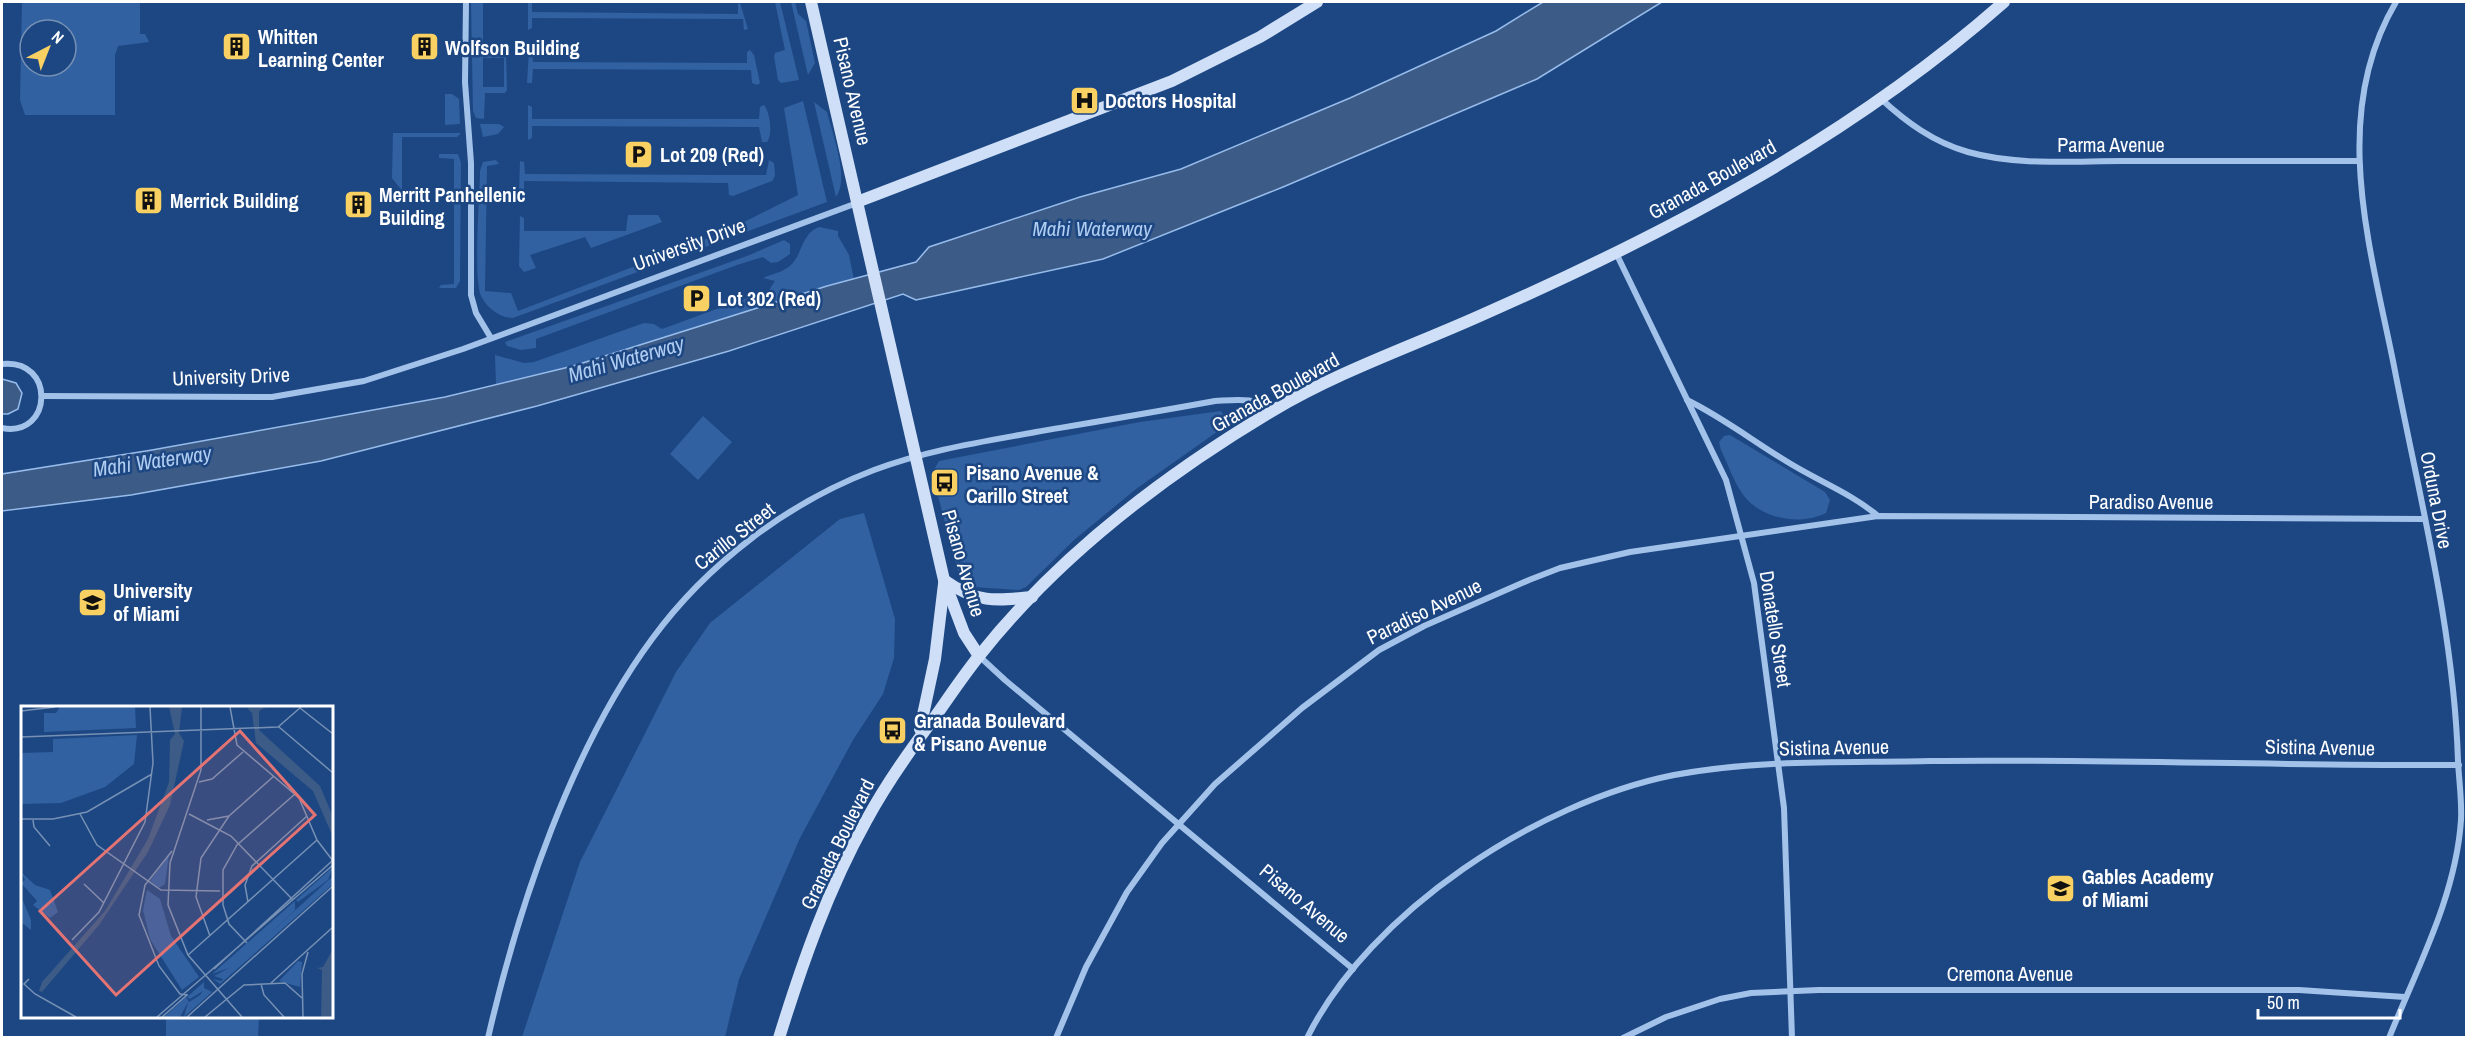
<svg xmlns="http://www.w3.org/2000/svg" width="2468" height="1039" font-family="'Archivo Narrow',sans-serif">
<rect width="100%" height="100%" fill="#1d4783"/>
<g fill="#3161a1" fill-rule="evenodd">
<path d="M22,2h118v32h5l4,8 -31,4 -3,9v60h-90l-5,-15zM30,30h36v36h-36z"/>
<path d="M471,2h12v51h23l1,37 -2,3h-20l-1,26 -8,-1 -3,-7zM483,58h21v29h-21z"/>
<polygon points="528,2 532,3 532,12 738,14 738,4 740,3 748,29 744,30 743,19 532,18 532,28 528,30"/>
<polygon points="775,2 780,2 799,80 781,83 778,80 774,56 775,53 785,50"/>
<polygon points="791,2 795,2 798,14 806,21 815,63 808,75"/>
<polygon points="750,50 754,55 760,83 757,85 752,83 751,70 533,69 532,83 527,83 529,51 532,53 533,62 747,63 747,52"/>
<polygon points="445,94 452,94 459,99 460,124 445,125"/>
<path d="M803,101l24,101 -314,116c-13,0 -26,-10 -32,-22 -8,-19 -1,-100 -1,-125l3,-9 13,-2 3,4 -12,2 -2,125 26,2 7,18 206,-79 74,-37 -14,-87z"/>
<path d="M814,102l13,10c5,21 23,67 9,85z"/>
<path d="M528,105l4,2v12h227l1,-12 4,-2c6,7 9,30 3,37h-5l-3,-15 -227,-1v12l-4,2z"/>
<polygon points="480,124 499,124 504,127 498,134 483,137"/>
<polygon points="393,133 461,133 457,137 402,137 402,191 392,178"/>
<polygon points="439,154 458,154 461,163 460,281 456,288 439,288 441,285 454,284 454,159 439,158"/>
<polygon points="769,160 774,163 775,176 772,181 733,196 729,195 728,183 524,181 524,193 519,192 520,161 524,162 525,174 733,175 766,175"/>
<polygon points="628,215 658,215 662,222 591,248 585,237 530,255 536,268 524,272 519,266 520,216 524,218 524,231 626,231"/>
<path d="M819,227l19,4v5l11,19 5,25 -27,6 -254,80 -77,19 -1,-30 29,8 10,-1 110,-39 10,1 8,5 107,-39 6,-9 -12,-3c9,-4 20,-6 27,-12 13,-12 11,-32 29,-39z"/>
<polygon points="784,240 790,244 790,254 778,262 771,263 763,257 737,265 536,339 536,348 521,350 507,346 505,342 747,256"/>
<polygon points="1221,411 1225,417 1221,429 1136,489 1074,540 1026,587 1019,590 973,587 959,575 934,481 934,470 939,461 1140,422"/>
<polygon points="703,416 732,442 698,480 670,454"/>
<path d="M1730,435l95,57 5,8 -4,13c-26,13 -64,6 -82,-17 -10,-13 -16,-32 -23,-46l-2,-8 5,-6z"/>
<polygon points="864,513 895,619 894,658 883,694 853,740 800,838 739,979 725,1037 522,1037 580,862 676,672 710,623 840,519"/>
<polygon points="166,1017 259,1017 258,1037 166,1037"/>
</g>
<g fill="#3c5b86" stroke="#97bceb" stroke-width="1.5">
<polygon points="1543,2 1662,2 1537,79 1283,187 1103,259 916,300 903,294 729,351 537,406 321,461 131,495 2,511 2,474 152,450 445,397 573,366 827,286 916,262 929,247 1080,197 1181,169 1350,98 1496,31"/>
<polygon points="2,379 16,383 22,393 18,409 8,414 2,414"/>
</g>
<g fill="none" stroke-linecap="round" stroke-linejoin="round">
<g stroke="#a3c2ea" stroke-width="6">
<polyline points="466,2 465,82 471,163 471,295 476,313 491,338"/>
<path d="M1880,98c26,24 53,44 88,54 50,14 104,9 154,9 79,0 158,0 237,0"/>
<polyline points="1616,253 1726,480 1754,583 1784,808 1792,1038"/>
<path d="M2,364c54,-6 51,74 0,64"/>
<polyline points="42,396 272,397 364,381 463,349 857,203"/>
<path d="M1687,400c35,17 66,41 99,61 30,19 65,32 92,55"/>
<polyline points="979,656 1005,680 1353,969"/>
<path d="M488,1038c30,-131 84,-291 164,-399 55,-75 135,-136 222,-169 53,-20 107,-28 162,-38 59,-10 119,-20 179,-31 21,-1 41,-4 59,9"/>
<polyline points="1056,1038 1086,967 1127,892 1162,843 1215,784 1302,708 1379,650 1424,626 1529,580 1560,568 1630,552 1878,516 2424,519"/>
<path d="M1307,1038c63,-127 231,-236 367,-263 85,-16 172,-12 257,-14 176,-2 352,5 528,4"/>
<polyline points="1623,1038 1666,1017 1720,999 1751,993 1819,990 2299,990 2405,997"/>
<path d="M2389,1038c28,-70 67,-142 72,-218 1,-20 -2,-39 -3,-59 -4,-132 -39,-265 -64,-395 -24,-120 -65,-251 2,-364"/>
</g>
<g stroke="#cfdff7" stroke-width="12">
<polyline points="811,2 944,580 964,633 979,656"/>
<polyline points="857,202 1172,81 1260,37 1317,2"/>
<path d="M944,580c32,23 51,21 88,17"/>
<polyline points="920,729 935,659 944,584"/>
<path d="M779,1038c23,-74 49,-149 87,-217 20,-37 44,-71 69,-104 14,-20 28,-41 44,-61 79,-100 184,-180 293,-245 67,-40 141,-65 212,-97 186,-82 367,-177 520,-312"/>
</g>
</g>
<defs>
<symbol id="building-square" viewBox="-11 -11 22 22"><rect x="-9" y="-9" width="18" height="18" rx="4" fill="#f9d162" stroke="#1d4783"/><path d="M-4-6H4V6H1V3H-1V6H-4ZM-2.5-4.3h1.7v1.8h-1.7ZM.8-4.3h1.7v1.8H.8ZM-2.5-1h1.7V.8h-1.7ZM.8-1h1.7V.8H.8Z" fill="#111"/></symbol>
<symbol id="hospital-square" viewBox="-11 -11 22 22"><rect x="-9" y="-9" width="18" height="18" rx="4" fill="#f9d162" stroke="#1d4783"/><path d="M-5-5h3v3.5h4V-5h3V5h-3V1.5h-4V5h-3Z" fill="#111"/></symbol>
<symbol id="parking-square" viewBox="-11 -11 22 22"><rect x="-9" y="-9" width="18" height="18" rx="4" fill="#f9d162" stroke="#1d4783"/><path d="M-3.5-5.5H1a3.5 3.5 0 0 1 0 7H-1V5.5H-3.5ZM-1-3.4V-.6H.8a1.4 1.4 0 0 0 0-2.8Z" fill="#111"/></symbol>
<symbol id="bus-square" viewBox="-11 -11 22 22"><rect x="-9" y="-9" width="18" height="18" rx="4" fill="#f9d162" stroke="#1d4783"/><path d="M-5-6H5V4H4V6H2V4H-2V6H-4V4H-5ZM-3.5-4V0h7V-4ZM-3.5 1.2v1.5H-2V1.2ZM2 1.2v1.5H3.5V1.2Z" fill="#111"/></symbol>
<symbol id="university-square" viewBox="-11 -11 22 22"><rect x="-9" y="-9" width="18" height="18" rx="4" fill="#f9d162" stroke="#1d4783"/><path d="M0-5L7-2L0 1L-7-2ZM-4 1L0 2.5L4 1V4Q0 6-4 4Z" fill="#111"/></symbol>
<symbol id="school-square" viewBox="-11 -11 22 22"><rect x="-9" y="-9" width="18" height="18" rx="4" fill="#f9d162" stroke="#1d4783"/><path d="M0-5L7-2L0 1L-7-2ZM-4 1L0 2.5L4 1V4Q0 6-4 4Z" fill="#111"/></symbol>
</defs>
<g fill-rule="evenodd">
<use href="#building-square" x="220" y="30" width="33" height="33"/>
<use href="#building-square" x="408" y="30" width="33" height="33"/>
<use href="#hospital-square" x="1068" y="84" width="33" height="33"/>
<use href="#parking-square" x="622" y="138" width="33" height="33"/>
<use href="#building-square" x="132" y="184" width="33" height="33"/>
<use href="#building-square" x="342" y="188" width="33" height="33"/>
<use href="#parking-square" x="680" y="282" width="33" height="33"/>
<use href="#bus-square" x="928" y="466" width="33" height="33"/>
<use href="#university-square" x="76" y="586" width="33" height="33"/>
<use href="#bus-square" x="876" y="714" width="33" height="33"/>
<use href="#school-square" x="2044" y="872" width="33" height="33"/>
</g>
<g text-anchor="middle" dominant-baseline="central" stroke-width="5" stroke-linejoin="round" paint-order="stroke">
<g font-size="20" font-weight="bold" fill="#fff" stroke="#1d4783" text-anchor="start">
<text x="258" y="36">Whitten<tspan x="258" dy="23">Learning Center</tspan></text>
<text x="445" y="47">Wolfson Building</text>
<text x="1105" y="100">Doctors Hospital</text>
<text x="660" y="154">Lot 209 (Red)</text>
<text x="379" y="194">Merritt Panhellenic<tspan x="379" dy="23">Building</tspan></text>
<text x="170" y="200">Merrick Building</text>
<text x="717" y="298">Lot 302 (Red)</text>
<text x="966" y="472">Pisano Avenue &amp;<tspan x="966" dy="23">Carillo Street</tspan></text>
<text x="113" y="590">University<tspan x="113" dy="23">of Miami</tspan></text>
<text x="914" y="720">Granada Boulevard<tspan x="914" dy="23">&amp; Pisano Avenue</tspan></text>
<text x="2082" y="876">Gables Academy<tspan x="2082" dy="23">of Miami</tspan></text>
</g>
<g font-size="20" fill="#fff" stroke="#1d4783">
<text transform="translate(853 91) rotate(77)">Pisano Avenue</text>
<text x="2111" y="144">Parma Avenue</text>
<text transform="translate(1712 179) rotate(-29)">Granada Boulevard</text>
<text transform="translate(689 244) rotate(-20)">University Drive</text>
<text transform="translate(231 376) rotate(-2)">University Drive</text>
<text transform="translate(1275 392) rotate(-29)">Granada Boulevard</text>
<text transform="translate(2437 500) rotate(79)">Orduna Drive</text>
<text x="2151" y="501">Paradiso Avenue</text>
<text transform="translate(734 536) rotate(-38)">Carillo Street</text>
<text transform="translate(964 563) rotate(74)">Pisano Avenue</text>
<text transform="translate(1424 611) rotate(-26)">Paradiso Avenue</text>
<text transform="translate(1776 629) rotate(81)">Donatello Street</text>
<text transform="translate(1834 747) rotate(-1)">Sistina Avenue</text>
<text transform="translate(2320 747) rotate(1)">Sistina Avenue</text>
<text transform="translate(837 844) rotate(-64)">Granada Boulevard</text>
<text transform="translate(1305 903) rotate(40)">Pisano Avenue</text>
<text x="2010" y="973">Cremona Avenue</text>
</g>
<g font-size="21" font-style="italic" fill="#afccf1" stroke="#1d4783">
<text x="1092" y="228">Mahi Waterway</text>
<text transform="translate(626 359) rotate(-16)">Mahi Waterway</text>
<text transform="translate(152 461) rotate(-8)">Mahi Waterway</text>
</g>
</g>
<g transform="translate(21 706)">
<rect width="312" height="312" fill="#1d4783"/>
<path d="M39,1h75l1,21 -92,4v-19h12zM116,29l-3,29 -29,23 -44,16 -40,1v-51l32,-1v-13zM148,149l-4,29 -6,4 -9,-7zM312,161l-5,13 -30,22 -2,-2zM0,166l14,13 15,5 8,22 -8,6 -17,-13 4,-4 -16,-18 4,-3zM312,170v8l-113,100 -7,-5 8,2 2,-2 -9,-3 15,-8 -17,6 83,-73v9l-37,34zM126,184l13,9 11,37 28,41 -17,13 -32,-51 -7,-29zM0,190l10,24v10l-10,-8zM277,255l4,1 -2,25 -21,-6zM183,276v6l8,4 -28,25 4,-15 -8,15h-16l22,-20 3,5 11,-7 3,-4 -13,8 -3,-2z" fill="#3161a1"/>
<path d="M148,1h13l-3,26 5,8 -14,64 -22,47 -49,73 -57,67 -3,-1 3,-9 63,-71 43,-72 21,-57 1,-42 5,-6zM245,1l-7,4v19l61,56 13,31v20l-20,-46 -57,-48 -4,-30 -5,-5zM312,243v68h-12l1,-47 -5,-2 6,-1z" fill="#3c5b86"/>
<path fill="none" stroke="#7791b5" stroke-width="1.5" d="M180,1v63l-31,93 -2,42 20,50 54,62M209,1l7,38 62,53 18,42 16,21M279,2l33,26M0,5l34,-4M258,21l54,46M0,31l257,-10 23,-20M178,76l13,-3 31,-27M59,108l17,31 64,45 59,1M168,108l42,22 62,64M0,113h32l34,-7 65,-38M12,114l1,7 16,19M186,114l22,-4M151,145l-27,34 -6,30 20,51 21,28 8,1M63,178l20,19M227,196l-3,-17 7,-19 55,-50M189,230l-14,-39 5,-39 28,-42 45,-40M51,234l27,-28 46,-90 8,-59 -3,-56M226,237l-18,-19 -6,-19v-35l14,-25 58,-51M167,249l129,-115M193,263l118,-108M8,273l-5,5 11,10 41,23M250,277l62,-56M240,278l3,11 20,22M136,311l176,-152M141,311l25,-22M166,311l146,-131M184,311l39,-32 41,-2 17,15M282,311l-1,-43 6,-22"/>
<path fill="#e47373" fill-opacity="0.15" stroke="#e47373" stroke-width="3" d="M219,25l75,84 -199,180 -76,-84z"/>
<rect width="312" height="312" fill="none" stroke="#fff" stroke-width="3"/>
</g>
<rect width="2468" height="1039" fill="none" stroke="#ffffff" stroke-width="6"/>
<g transform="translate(48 48) rotate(42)"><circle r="28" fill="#1d4783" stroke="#7791b5" stroke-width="1.5"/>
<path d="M0-4.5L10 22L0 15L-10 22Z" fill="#f9d162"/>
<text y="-9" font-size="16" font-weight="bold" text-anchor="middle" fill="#ffffff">N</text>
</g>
<path d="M2258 1009v9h142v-9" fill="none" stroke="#ffffff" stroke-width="3"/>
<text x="2267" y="1009" font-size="18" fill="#ffffff" stroke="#1d4783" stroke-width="4.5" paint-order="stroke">50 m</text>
</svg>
